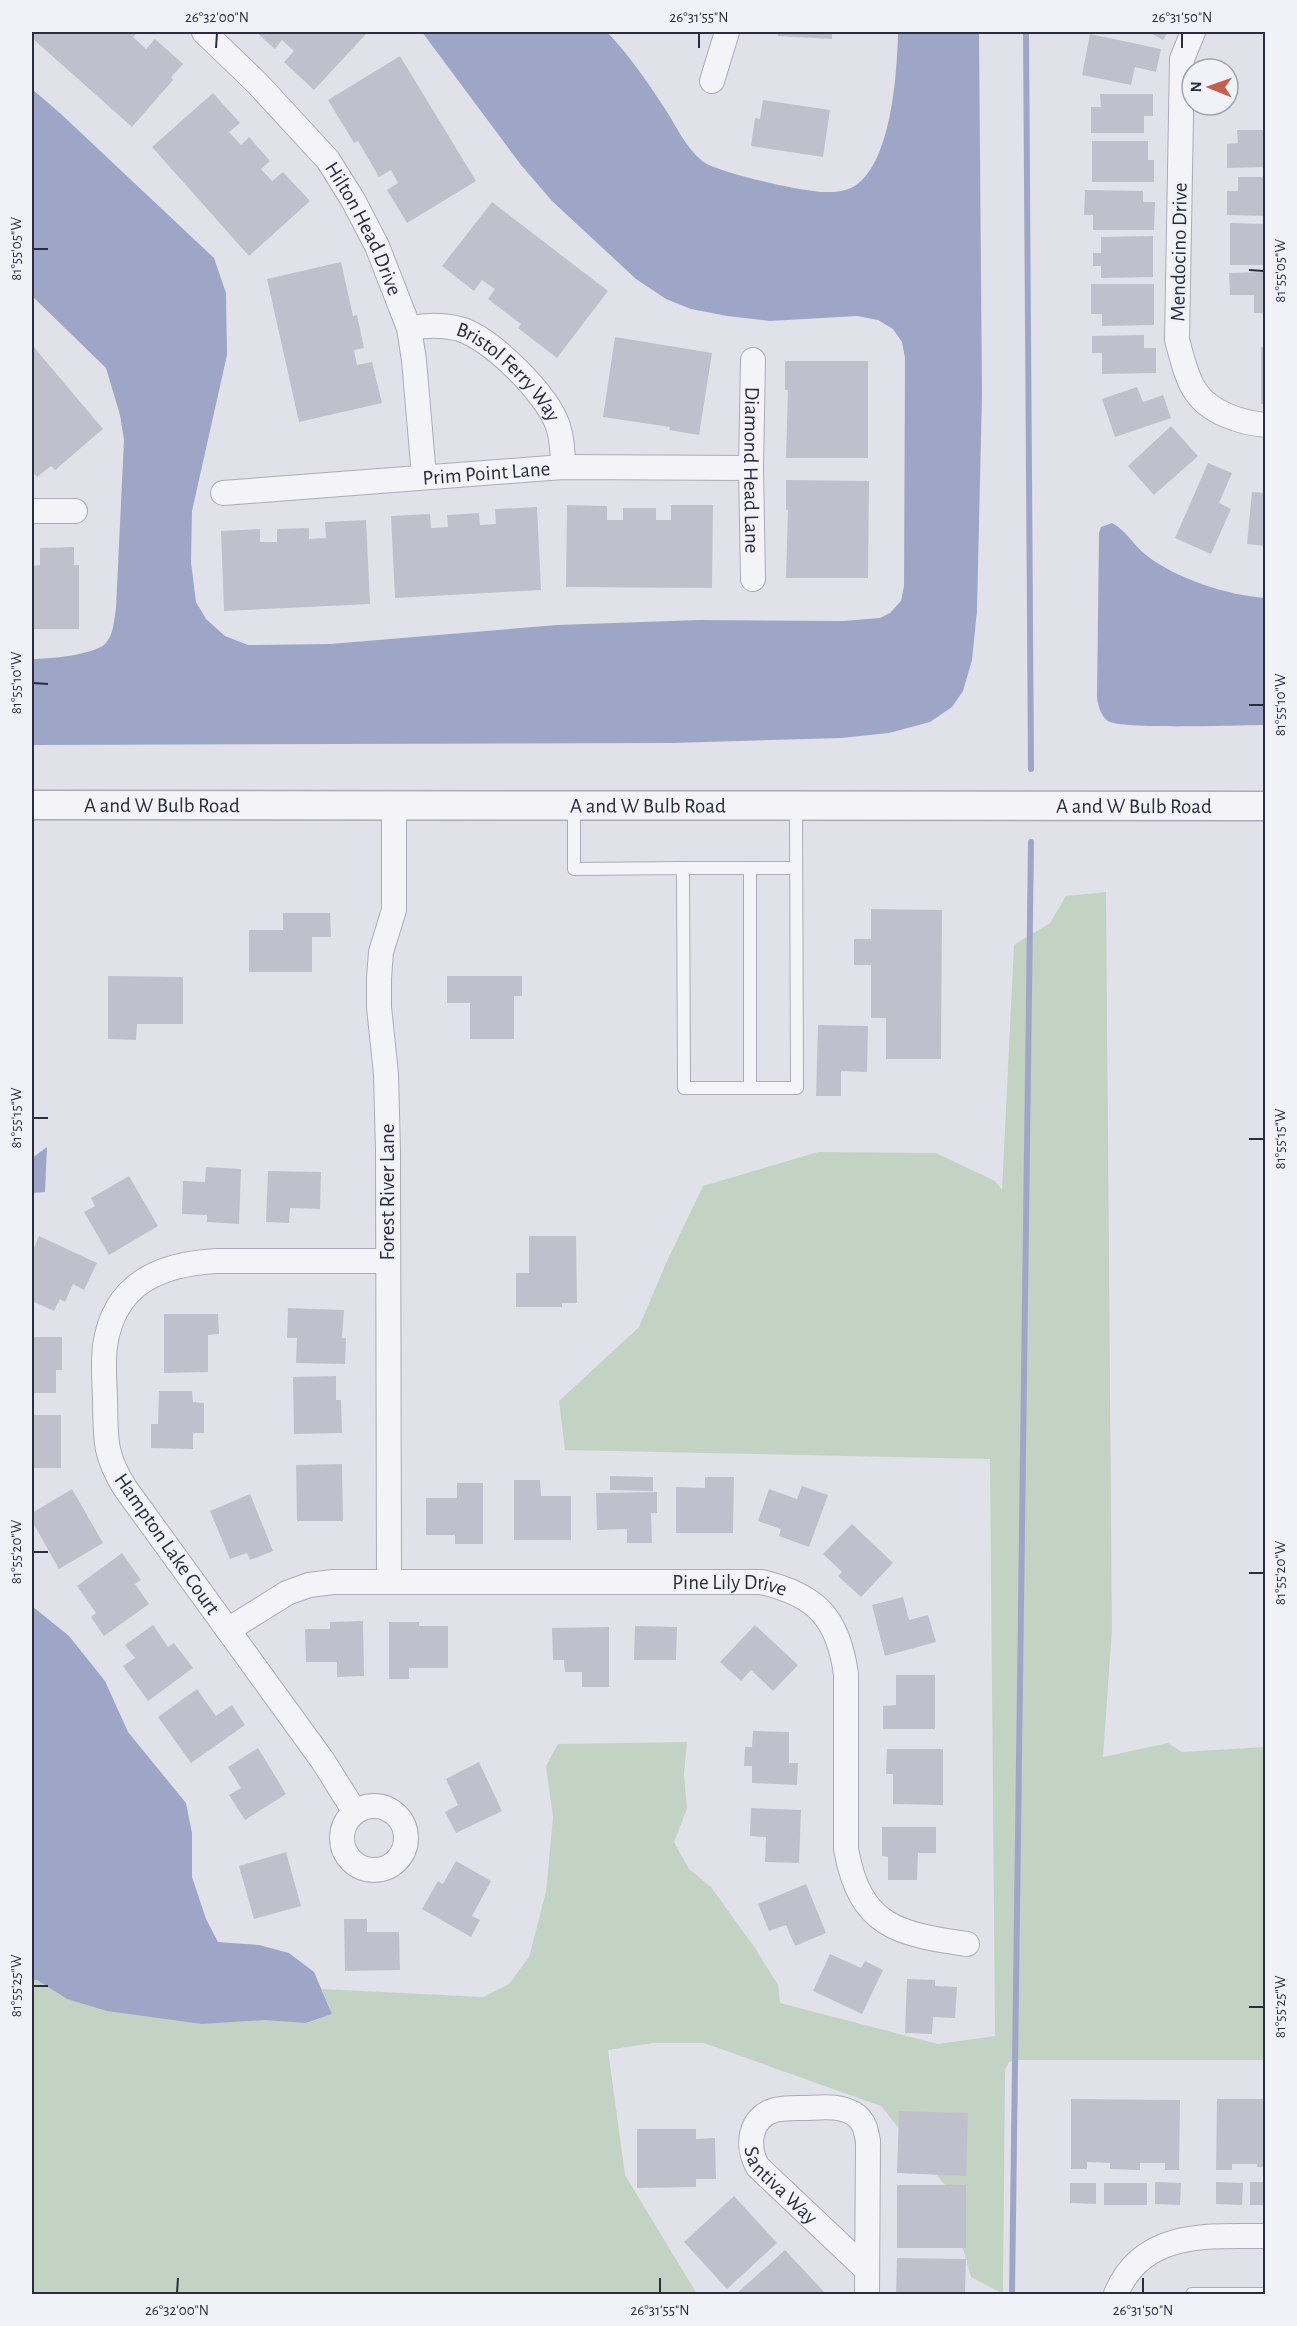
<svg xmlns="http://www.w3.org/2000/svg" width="1297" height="2326" font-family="'Alegreya Sans',sans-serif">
<rect width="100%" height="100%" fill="#e1e2e9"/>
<polygon fill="#c3d3c3" points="1106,892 1112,1629 1103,1757 1168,1743 1182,1752 1265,1747 1265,2060 1016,2060 1009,2062 1005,2070 1003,2294 971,2277 945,2185 881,2106 704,2043 653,2043 608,2050 625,2175 697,2294 32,2294 32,1980 37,1980 67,1999 307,2023 332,2014 322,1989 483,1997 509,1984 529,1957 546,1892 553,1817 546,1766 558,1744 687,1742 684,1774 687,1809 674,1842 689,1869 711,1887 755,1948 778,1985 780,2003 938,2044 995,2036 990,1459 565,1450 559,1401 639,1327 667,1261 703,1186 818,1152 936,1153 995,1181 1002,1190 1014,945 1050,923 1066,896"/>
<g fill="#9ea6c8">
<path d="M422,32h185c23,24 42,52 60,80 10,16 19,35 34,48 11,10 61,21 78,25 22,4 51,12 72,3 41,-20 46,-117 47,-156h81l3,362 -5,217 -5,49 -9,31 -11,16 -22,15 -41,11 -48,5 -168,5 -641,2v-86c16,0 61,-4 73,-15 9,-9 9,-25 11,-36l8,-168 -4,-25 -14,-47 -74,-72v-207l29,25 153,144 12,35 1,62 -35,156 -1,51 5,40 10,17 19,17 23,9 82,-1 227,-19 142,-5 144,1 37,-3 10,-5 11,-12 3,-15 1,-228 -3,-16 -9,-13 -15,-9 -21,-4 -87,5 -43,-5 -36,-7 -25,-10 -30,-20 -84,-78 -31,-36z"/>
<path d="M1112,523c14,7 22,23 34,32 30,24 82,40 119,43v127c-24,0 -143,5 -157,-4 -7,-5 -10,-15 -11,-24l2,-164 2,-6z"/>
<polygon points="47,1147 45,1192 32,1193 32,1158"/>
<polygon points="32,1606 69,1636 105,1681 128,1732 186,1803 192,1833 192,1877 206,1919 218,1942 259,1945 289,1953 314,1972 332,2014 306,2023 265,2020 202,2024 107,2011 67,1999 37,1980 32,1980"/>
</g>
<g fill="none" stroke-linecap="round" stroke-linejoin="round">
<g stroke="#9ea6c8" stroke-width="6">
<polyline points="1026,32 1031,769"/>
<polyline points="1012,2294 1031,842"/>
</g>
</g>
<g fill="#bfc0cc">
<polygon points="32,32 138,32 133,37 146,49 155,39 183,64 171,77 173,80 132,127 32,38"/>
<polygon points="256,32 368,32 314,90 284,62 294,51 282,40 275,49"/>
<polygon points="778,32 832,32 832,39 778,36"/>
<polygon points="1149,32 1168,32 1163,40"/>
<polygon points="1090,34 1161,49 1156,72 1135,67 1131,85 1082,75"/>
<polygon points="400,56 476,181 407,223 387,190 398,183 391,170 379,177 358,141 354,143 328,100"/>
<polygon points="213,93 240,123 229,132 241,145 249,137 270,161 261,169 272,181 283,172 310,201 249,256 152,147"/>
<polygon points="1100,94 1153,94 1153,116 1144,116 1144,133 1091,133 1091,107 1101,107"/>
<polygon points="763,100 830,110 823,157 751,146 755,118 760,119"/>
<polygon points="1237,130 1266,130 1266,167 1227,168 1227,144 1238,143"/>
<polygon points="1092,141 1148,141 1148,160 1154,160 1154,182 1092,182"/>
<polygon points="1238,177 1266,177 1266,216 1227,215 1227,191 1238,191"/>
<polygon points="1085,190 1143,191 1143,202 1155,202 1154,230 1093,230 1093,215 1084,215"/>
<polygon points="492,202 608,291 557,358 518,328 521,324 488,299 495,289 482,280 474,291 442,266"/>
<polygon points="1230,223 1266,224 1266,265 1230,265"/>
<polygon points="1153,236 1153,277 1101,278 1101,266 1093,266 1093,253 1101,253 1101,237"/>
<polygon points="341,262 353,316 357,315 364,348 354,350 357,365 372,362 382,403 299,422 267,279"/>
<polygon points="1266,272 1266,313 1254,313 1254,295 1230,295 1229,273"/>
<polygon points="1091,284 1154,284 1154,325 1102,326 1102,314 1091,314"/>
<polygon points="1144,335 1144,348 1156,348 1156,373 1102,374 1102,353 1092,353 1092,336"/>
<polygon points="615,337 712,353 699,435 669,430 670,427 603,417"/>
<polygon points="32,345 103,429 55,470 51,466 37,477 32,471"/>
<rect x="1261" y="347" width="5" height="57"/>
<polygon points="785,361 868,361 868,458 786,458 788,390 785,390"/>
<polygon points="1137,387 1143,402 1163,395 1171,418 1115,437 1102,399"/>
<polygon points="1171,426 1198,456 1154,495 1128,466"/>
<polygon points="1208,463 1232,473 1219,503 1231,509 1211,554 1175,538"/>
<polygon points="786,480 869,481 868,578 786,578 788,510 786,510"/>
<polygon points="1252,492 1266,493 1266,546 1247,544"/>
<polygon points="567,505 607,506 607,520 623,520 623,508 656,508 656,520 671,520 671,505 713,505 712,588 566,587"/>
<polygon points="537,507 541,590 395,598 391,516 430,514 431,528 448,527 447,515 479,513 480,525 496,524 495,509"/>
<polygon points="366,520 370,604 224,611 221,531 260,529 260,542 277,542 277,529 309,528 309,539 326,538 325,522"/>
<polygon points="74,547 74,565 79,565 79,629 32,629 32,566 40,565 40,548"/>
<polygon points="871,909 942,910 941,1059 886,1059 886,1018 871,1018 871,965 854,965 854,939 871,939"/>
<polygon points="283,913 330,913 331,937 312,937 312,972 249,972 249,930 283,930"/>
<polygon points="108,976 183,977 183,1024 137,1024 136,1040 108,1039"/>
<polygon points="447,976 522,976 522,996 514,996 514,1039 470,1039 470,1003 447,1003"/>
<polygon points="818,1025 868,1026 867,1072 841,1071 841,1096 816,1096"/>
<polygon points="206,1167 241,1169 239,1224 207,1222 207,1215 182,1214 183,1181 205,1182"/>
<polygon points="268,1171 321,1172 320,1209 290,1208 289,1223 266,1222"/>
<polygon points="129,1176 158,1226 109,1255 84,1212 95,1206 91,1198"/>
<polygon points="39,1236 97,1263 84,1290 73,1284 65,1302 60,1299 54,1311 32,1301 32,1253"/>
<polygon points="529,1236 576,1236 577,1303 562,1303 562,1307 516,1307 516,1273 529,1273"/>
<polygon points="288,1308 344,1310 342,1338 346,1338 345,1364 296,1363 297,1338 287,1338"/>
<polygon points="164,1314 218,1314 219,1334 208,1335 208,1372 164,1373"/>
<polygon points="32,1337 62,1337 62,1370 56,1370 56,1393 32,1393"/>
<polygon points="336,1376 336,1400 341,1400 342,1433 294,1434 293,1377"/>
<polygon points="159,1391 192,1391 193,1402 204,1403 204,1433 193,1433 193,1449 151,1448 151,1424 158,1424"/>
<rect x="32" y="1415" width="29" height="53"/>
<polygon points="342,1464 343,1521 297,1521 296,1465"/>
<polygon points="610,1476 653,1477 653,1491 610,1490"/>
<polygon points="705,1477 734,1477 733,1533 676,1533 676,1487 705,1488"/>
<polygon points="514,1480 540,1480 541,1496 571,1496 571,1540 514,1540"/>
<polygon points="457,1483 483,1483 483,1544 455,1544 455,1535 426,1535 426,1498 457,1498"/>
<polygon points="802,1486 828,1495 809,1547 779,1536 781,1529 758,1521 769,1489 797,1499"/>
<polygon points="72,1489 103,1543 59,1569 32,1521 32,1513"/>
<polygon points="657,1492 657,1513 651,1513 652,1543 627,1543 627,1529 597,1530 596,1493"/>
<polygon points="250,1494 273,1551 250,1560 247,1553 230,1559 210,1511"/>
<polygon points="852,1524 893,1563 861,1597 838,1576 842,1572 823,1554"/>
<polygon points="122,1553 141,1580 135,1584 149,1604 104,1636 91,1617 96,1613 77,1586"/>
<polygon points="903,1597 909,1620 928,1615 936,1642 885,1656 872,1605"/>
<polygon points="363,1621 364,1676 337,1677 337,1662 306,1662 305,1629 330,1629 330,1622"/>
<polygon points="389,1622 419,1622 419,1626 448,1626 448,1668 409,1668 409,1679 389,1679"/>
<polygon points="153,1625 168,1647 174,1643 193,1668 148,1701 123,1666 135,1658 125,1645"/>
<polygon points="755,1625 798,1665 773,1691 751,1670 741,1681 720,1662"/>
<polygon points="635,1626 677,1627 676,1660 634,1660"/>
<polygon points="609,1627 609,1687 582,1687 582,1672 565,1672 564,1660 553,1660 552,1628"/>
<polygon points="896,1675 935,1675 935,1729 883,1729 883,1706 896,1705"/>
<polygon points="197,1689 216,1716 232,1705 245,1725 191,1763 158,1717"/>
<polygon points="753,1731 789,1732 789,1763 798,1763 797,1785 752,1783 752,1766 744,1766 745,1747 752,1747"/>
<polygon points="258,1748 286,1794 245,1820 229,1795 241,1788 228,1767"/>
<polygon points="887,1749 943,1749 943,1805 893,1804 893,1774 886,1774"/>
<polygon points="479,1762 502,1811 456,1833 445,1812 458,1805 446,1779"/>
<polygon points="751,1808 801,1810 799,1863 765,1862 766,1837 750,1836"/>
<polygon points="882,1827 936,1827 936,1853 918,1853 917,1880 888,1880 888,1857 882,1856"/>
<polygon points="286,1852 301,1906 254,1919 239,1866"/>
<polygon points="456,1861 491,1881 472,1916 480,1920 471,1937 422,1909 438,1881 443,1884"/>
<polygon points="806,1884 826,1933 795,1946 786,1925 769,1931 758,1904"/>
<polygon points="344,1919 367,1919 367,1932 399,1932 400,1970 345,1971"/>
<polygon points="830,1954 861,1968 865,1961 883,1970 862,2014 813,1991"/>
<polygon points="907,1979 935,1980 935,1986 957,1987 955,2018 933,2017 932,2034 905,2033"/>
<polygon points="1071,2099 1180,2100 1179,2170 1165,2170 1165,2163 1140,2163 1140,2170 1110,2169 1110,2163 1087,2162 1087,2169 1071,2169"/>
<polygon points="1217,2099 1266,2099 1266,2167 1257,2167 1257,2164 1232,2164 1232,2170 1216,2170"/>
<polygon points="899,2111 968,2113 966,2176 897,2173"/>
<polygon points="637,2129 696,2129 696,2139 715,2138 716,2179 696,2179 696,2187 637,2188"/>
<polygon points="1155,2182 1181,2183 1180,2205 1155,2204"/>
<polygon points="1216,2182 1243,2183 1242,2205 1216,2204"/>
<rect x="1250" y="2182" width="16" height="23"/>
<polygon points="1070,2183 1096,2183 1096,2204 1070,2203"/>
<rect x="1104" y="2183" width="43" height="22"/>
<rect x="897" y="2185" width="69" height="63"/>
<polygon points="734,2196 777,2243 727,2289 684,2242"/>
<polygon points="785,2250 826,2294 736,2294"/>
<polygon points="897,2258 966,2259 965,2294 896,2294"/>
</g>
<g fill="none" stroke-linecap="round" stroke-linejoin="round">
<defs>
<g id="service">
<polyline points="574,805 574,869 683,868 684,1088 797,1088 796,806"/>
<polyline points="683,868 796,868"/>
<polyline points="750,1086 750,868"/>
<polyline points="1192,2294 1266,2294"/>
</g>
<g id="minor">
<path id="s1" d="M204,32l53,51 71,77 25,40 24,46 32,82 5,32 10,116"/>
<path d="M1193,32l-11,27 -5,281c5,17 9,38 19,52 14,21 46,31 70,33"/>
<polyline points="712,81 727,32"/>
<path id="s2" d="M409,328c17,-3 33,-4 51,1 32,10 87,65 98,97 4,13 5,27 5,41"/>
<path id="s3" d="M753,360l-2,108 2,111"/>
<path id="s4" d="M223,493l340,-26 188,1"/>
<polyline points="32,511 75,511"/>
<polyline points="389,1582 388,1152 386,1074 379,1007 379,978 381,952 394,910 394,805"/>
<path id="s5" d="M228,1630l59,-37 22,-8 24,-3h428c56,13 77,36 85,92v175c14,78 52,85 121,95"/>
<circle cx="374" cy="1838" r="32"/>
<path d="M355,1812l-32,-51 -198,-273c-22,-35 -19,-51 -20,-91 -1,-17 -2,-35 0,-51 9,-63 55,-82 112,-85h170"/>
<path id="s6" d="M867,2294l1,-153c-2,-10 -3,-18 -11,-25 -14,-11 -33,-9 -49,-8 -11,0 -23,-1 -33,2 -26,7 -29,37 -17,57l109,103"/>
<path d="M1116,2294c26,-64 92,-58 150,-58"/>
</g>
<g id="tertiary">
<path id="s7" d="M32,805l1234,1"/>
</g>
</defs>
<use href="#service" stroke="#aaabb6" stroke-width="14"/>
<use href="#minor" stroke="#aaabb6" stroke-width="26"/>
<use href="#tertiary" stroke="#aaabb6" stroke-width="31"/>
<use href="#service" stroke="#f4f4f8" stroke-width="12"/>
<use href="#minor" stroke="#f4f4f8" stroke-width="24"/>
<use href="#tertiary" stroke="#f4f4f8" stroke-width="28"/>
</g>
<path fill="none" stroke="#2a2c40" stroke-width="2" d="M216,48l1,-15M699,48v-15M1182,48v-15M33,249h15M1249,270l15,1M33,683l15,1M1249,705h15M33,1118h15M1249,1139h15M33,1552h15M1249,1573h15M33,1986h15M1249,2007h15M177,2293l1,-15M660,2293v-15M1143,2293v-15"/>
<g text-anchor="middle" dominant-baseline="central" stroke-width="5" stroke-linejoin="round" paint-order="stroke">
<g font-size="21" fill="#2a2c40" stroke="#f1f2f7">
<text stroke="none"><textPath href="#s1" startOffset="256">Hilton Head Drive</textPath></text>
<text transform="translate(1179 252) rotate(-89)">Mendocino Drive</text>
<text stroke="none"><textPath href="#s2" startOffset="117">Bristol Ferry Way</textPath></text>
<text stroke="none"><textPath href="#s3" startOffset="110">Diamond Head Lane</textPath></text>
<text stroke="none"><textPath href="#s4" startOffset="264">Prim Point Lane</textPath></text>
<text stroke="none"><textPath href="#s7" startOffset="130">A and W Bulb Road</textPath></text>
<text stroke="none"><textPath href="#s7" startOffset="616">A and W Bulb Road</textPath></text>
<text stroke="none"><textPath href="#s7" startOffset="1102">A and W Bulb Road</textPath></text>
<text transform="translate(387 1192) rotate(-90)">Forest River Lane</text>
<text transform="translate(167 1544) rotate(55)">Hampton Lake Court</text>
<text stroke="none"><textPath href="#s5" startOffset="514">Pine Lily Drive</textPath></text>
<text stroke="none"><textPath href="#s6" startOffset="362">Santiva Way</textPath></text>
</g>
</g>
<rect width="1297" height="2326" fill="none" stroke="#f1f2f7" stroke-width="66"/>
<g transform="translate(1210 87) rotate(271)"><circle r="28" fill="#f1f2f7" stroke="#a1a3ae" stroke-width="1.5"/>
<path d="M0-4.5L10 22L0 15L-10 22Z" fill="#c95d4b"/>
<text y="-9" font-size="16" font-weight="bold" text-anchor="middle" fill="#2a2c40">N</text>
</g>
<rect x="33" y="33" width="1231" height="2260" fill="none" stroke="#2a2c40" stroke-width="2"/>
<g font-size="15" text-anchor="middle" fill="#2a2c40">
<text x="217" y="22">26°32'00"N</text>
<text x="699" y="22">26°31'55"N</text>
<text x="1182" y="22">26°31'50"N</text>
<text transform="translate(16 249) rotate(-90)" y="5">81°55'05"W</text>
<text transform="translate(1280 271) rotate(-90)" y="5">81°55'05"W</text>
<text transform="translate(16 683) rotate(-90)" y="5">81°55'10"W</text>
<text transform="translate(1280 705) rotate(-90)" y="5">81°55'10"W</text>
<text transform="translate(16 1118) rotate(-90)" y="5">81°55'15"W</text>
<text transform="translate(1280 1139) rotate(-90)" y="5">81°55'15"W</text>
<text transform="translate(16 1552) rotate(-90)" y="5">81°55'20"W</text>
<text transform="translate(1280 1573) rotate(-90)" y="5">81°55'20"W</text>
<text transform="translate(16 1986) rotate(-90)" y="5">81°55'25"W</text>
<text transform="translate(1280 2007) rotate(-90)" y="5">81°55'25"W</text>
<text x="177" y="2315">26°32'00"N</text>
<text x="660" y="2315">26°31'55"N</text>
<text x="1143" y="2315">26°31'50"N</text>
</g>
</svg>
